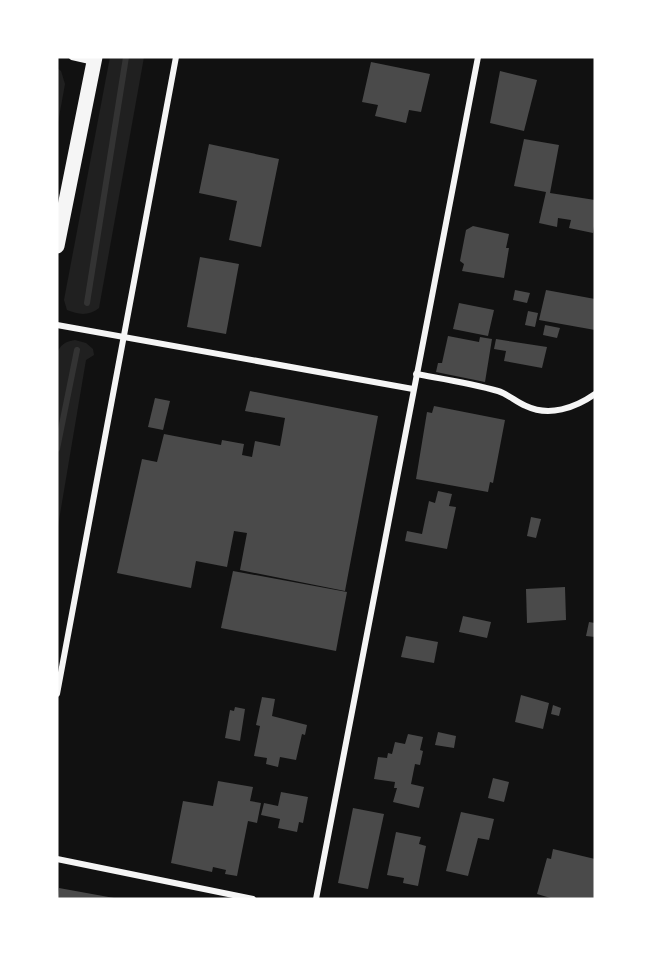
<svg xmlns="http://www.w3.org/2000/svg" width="652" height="956" font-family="'Crimson Pro',serif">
<rect width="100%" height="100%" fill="#111"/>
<g fill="#202020">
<path d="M110,57h34l-45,251c-10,8 -20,7 -32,2l-3,-10z"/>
<polygon points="57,68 61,71 65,84 57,128"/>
<path d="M75,340l11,3 7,6 1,6 -8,5 -29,172v-179c4,-9 8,-11 18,-13z"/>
</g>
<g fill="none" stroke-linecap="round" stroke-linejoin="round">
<g stroke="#333" stroke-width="6">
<polyline points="87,303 126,57"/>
<polyline points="57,449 77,350"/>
</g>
</g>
<g fill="#4a4a4a">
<polygon points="371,62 430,74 421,112 409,110 406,123 375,116 378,105 362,102"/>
<polygon points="500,71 537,80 524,131 490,123"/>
<polygon points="524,139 559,145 550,193 595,200 595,220 593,233 569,228 571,220 558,218 557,227 539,223 546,192 514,186"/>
<polygon points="209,144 279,159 261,247 229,240 237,201 199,193"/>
<polygon points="473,226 509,234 506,248 509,248 504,278 462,271 464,264 460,261 466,230"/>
<polygon points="200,257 239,264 226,334 187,327"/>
<polygon points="515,290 530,293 527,303 513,300"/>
<polygon points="546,290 595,299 595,330 539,320"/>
<polygon points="459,303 494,310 488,336 453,329"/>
<polygon points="528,311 538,313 535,327 525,325"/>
<polygon points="545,325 560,328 557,338 543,335"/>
<polygon points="448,336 479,342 480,337 492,339 485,382 436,372 438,363 442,363"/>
<polygon points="496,339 547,347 542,368 504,361 506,351 494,349"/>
<polygon points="250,391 378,416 345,591 240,570 247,533 234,531 227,567 196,561 191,588 117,573 142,459 157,462 164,434 221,445 222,440 244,444 242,455 252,457 255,441 280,446 285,418 245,411"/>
<polygon points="155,398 170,401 163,430 148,427"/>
<polygon points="434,406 505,420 493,483 490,482 488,492 416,479 427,412 432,413"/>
<polygon points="438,491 452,494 449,506 456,507 447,549 405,541 407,531 422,534 429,501 435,503"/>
<polygon points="531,517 541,519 536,538 527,536"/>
<polygon points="233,571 347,592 336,651 221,628"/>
<polygon points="565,587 566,620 527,623 526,589"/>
<polygon points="463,616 491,622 487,638 459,632"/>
<polygon points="589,622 595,623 595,637 586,636"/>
<polygon points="406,636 438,642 434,663 401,657"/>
<polygon points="521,695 549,703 543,729 515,722"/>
<polygon points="262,697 275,699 272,716 307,725 305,735 302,734 296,760 280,757 278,767 266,764 267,758 254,756 260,726 256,725"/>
<polygon points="553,705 561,708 559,716 551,714"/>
<polygon points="235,707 245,709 240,741 225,738 230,710 234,711"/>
<polygon points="438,732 456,736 454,748 435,745"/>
<polygon points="408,734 423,737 420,750 423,751 420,765 415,764 411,784 424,787 419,808 393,802 397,788 394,788 395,782 374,779 378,757 387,758 388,753 392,754 395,742 405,744"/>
<polygon points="493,778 509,782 504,802 488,798"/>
<polygon points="218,781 253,787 250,801 261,803 257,823 248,821 237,876 225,874 226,870 213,867 212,872 171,863 183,801 213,806"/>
<polygon points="281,792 308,797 303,823 299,822 297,832 278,828 280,819 261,815 264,803 278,806"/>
<polygon points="353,808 384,814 368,889 338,883"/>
<polygon points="461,812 494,819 489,840 478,838 468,876 446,871"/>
<polygon points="396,832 421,837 419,844 426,846 418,886 403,883 404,878 387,875"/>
<polygon points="553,849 595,859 595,899 554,899 537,894 547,858 551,859"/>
<polygon points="59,888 114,898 114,899 58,899"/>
</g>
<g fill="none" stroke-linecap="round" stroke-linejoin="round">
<g stroke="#f5f5f5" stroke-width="6">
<polyline points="72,57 94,62"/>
<polyline points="57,325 413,389"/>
<path d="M416,374c27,5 55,9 82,17 10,3 18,11 28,15 23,11 49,2 69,-12"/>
<polyline points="57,694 176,57"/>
<polyline points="57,859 253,899"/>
<polyline points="316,899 478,57"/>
</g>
<polyline stroke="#f5f5f5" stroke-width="15" points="57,246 95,57"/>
</g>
<rect width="652" height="956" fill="none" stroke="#ffffff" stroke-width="117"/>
</svg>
